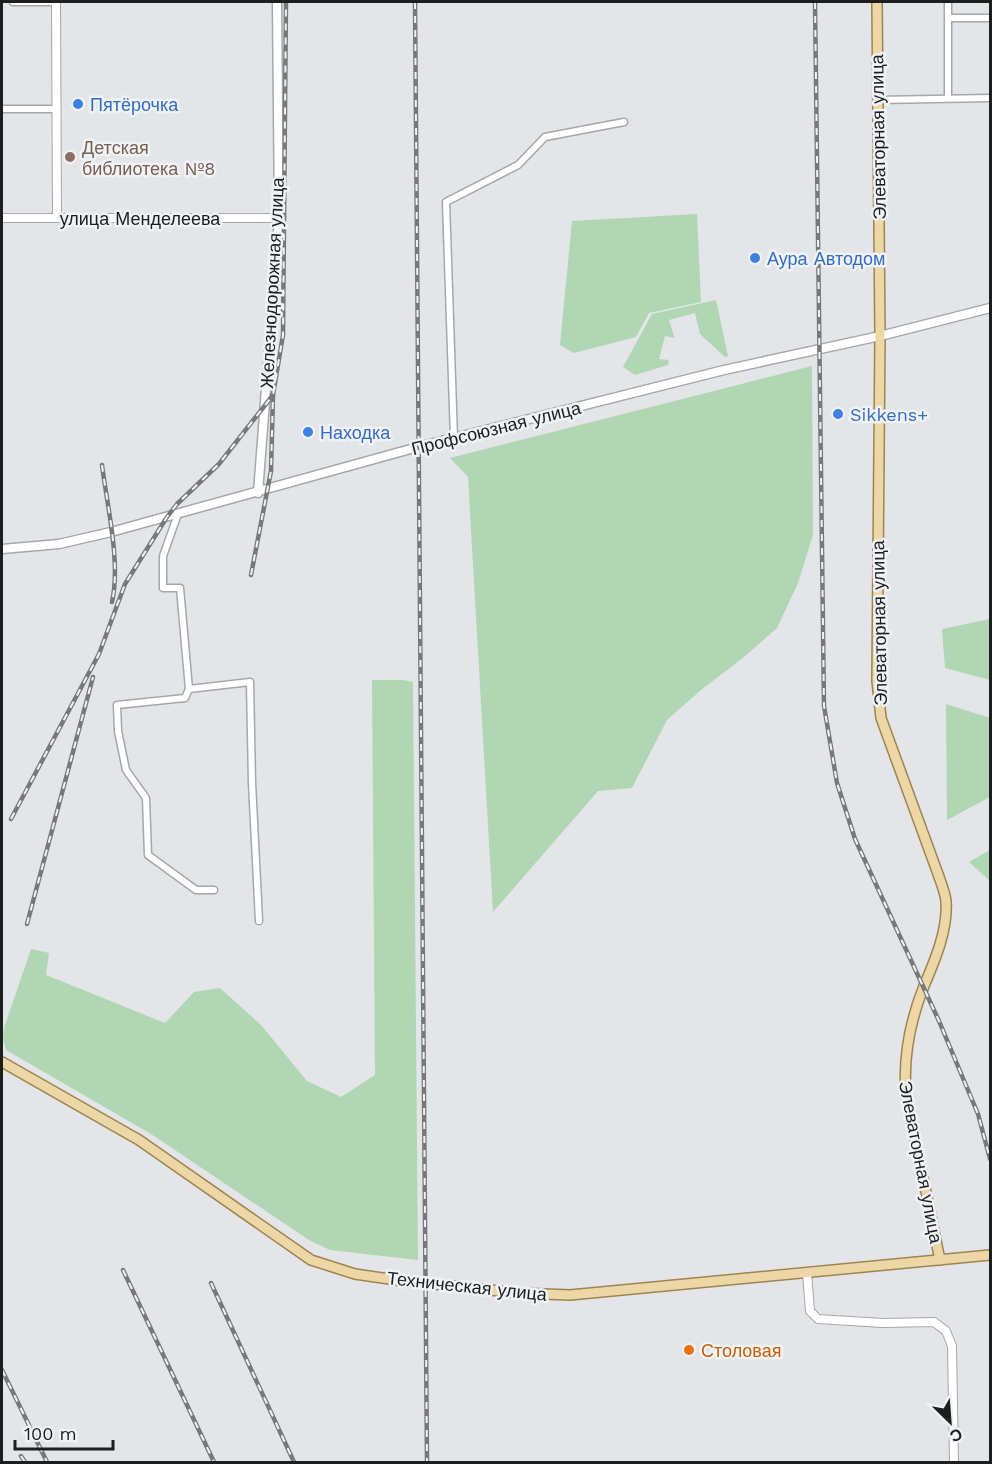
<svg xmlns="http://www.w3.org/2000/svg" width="992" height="1464" font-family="'Work Sans',sans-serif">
<rect width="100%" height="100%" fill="#e3e5e8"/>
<g fill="#b0d6b4">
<polygon points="697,214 701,302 649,313 636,337 574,353 560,345 572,221"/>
<polygon points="716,300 728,356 725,357 700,334 695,313 669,320 674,336 674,338 665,336 659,359 669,360 668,365 635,375 623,367 652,314"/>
<polygon points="812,366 813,535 798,583 777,628 744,657 701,690 667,720 632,788 598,791 493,912 468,477 450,458"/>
<polygon points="990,619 990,680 945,668 942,629"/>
<polygon points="372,680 403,680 413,682 418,1260 330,1250 309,1240 151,1134 6,1050 3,1038 4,1028 31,949 49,953 46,975 165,1023 194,992 220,988 261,1025 307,1081 341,1097 375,1075"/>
<polygon points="946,704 990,718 990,797 947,820"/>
<polygon points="990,850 990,881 969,862"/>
</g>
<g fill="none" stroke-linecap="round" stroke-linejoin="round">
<defs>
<g id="minor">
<polyline points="13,2 56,2"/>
<polyline points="949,18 990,18"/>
<polyline points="948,98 948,2"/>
<polyline points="878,100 990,98"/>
<polyline points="2,109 56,109"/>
<polyline points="454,438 446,202 518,165 545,137 624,122"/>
<polyline points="178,514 163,556 163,588 180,588 189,689 250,682 252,783 259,921"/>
<polyline points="189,689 185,698 117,705 118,731 126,770 146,798 148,855 196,890 214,890"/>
</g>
<g id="tertiary">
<polyline points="56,2 57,218"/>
<polyline points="2,218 279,218"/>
<polyline points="807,1273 810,1311 818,1319 883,1323 934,1322 946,1331 952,1346 954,1462"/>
</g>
<g id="secondary">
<polyline points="258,493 279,218 277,2"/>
<polyline points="2,549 59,544 111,532 418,447 724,370 880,336 990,308"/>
</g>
<g id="primary">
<path d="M877,2l3,334 -3,345 4,37 57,156c3,9 7,18 8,27 2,29 -11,59 -22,85 -14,35 -21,72 -18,109l34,165"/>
<polyline points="2,1062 139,1140 311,1260 355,1274 403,1281"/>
<polyline points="443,1285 518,1293 570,1295 990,1255"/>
</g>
</defs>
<use href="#minor" stroke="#a5a8aa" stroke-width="9"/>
<use href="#tertiary" stroke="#a5a8aa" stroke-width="10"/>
<use href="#secondary" stroke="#a5a8aa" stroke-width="11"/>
<use href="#primary" stroke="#9d8551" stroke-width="12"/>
<use href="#minor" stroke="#fff" stroke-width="6"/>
<use href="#tertiary" stroke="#fff" stroke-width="8"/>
<use href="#secondary" stroke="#fff" stroke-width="8"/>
<use href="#primary" stroke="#eed7a7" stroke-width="9"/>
<defs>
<g id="rail">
<polyline points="415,2 427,1462"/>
<polyline points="815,2 824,706 837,783 855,839 939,1021 978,1114 990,1159"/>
<path d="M102,465c5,40 19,98 10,137"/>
<polyline points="251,575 271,471 273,395"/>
<polyline points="11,819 99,654 125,584 167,517 177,504 219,464 273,395 283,335 286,2"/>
<polyline points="27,924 93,677"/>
<polyline points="123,1270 214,1462"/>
<polyline points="211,1283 294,1462"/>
<polyline points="2,1370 47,1462"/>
<polyline points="21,1456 25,1462"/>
</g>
</defs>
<use href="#rail" stroke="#77787a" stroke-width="4.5"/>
<use href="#rail" stroke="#f0f3f5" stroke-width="2" stroke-dasharray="7" stroke-linecap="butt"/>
<defs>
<polyline id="primary-bridge" points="403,1281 443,1285"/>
</defs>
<use href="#primary-bridge" stroke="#9d8551" stroke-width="12" stroke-linecap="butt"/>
<use href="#primary-bridge" stroke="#eed7a7" stroke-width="9"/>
</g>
<g fill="#3f7fe0" stroke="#f0f3f5" stroke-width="2">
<circle cx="78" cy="104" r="6"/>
<circle cx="755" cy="258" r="6"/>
<circle cx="838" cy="414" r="6"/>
<circle cx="308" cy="432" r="6"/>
</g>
<circle fill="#8d6e63" stroke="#f0f3f5" stroke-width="2" cx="70" cy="157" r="6"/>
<circle fill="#e8710a" stroke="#f0f3f5" stroke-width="2" cx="689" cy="1350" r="6"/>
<g text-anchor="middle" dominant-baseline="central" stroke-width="5" stroke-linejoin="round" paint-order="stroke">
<g font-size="18" fill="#366cbe" stroke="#f0f3f5" text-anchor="start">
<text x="90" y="104">Пятёрочка</text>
<text x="767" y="258">Аура Автодом</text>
<text x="850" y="414">Sikkens+</text>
<text x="320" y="432">Находка</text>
</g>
<g font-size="18" fill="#1d1e1e" stroke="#f0f3f5">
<text transform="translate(878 137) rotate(-91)">Элеваторная улица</text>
<text x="140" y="218">улица Менделеева</text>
<text transform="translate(272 283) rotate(-87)">Железнодорожная улица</text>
<text transform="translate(496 428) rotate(-14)">Профсоюзная улица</text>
<text transform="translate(879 623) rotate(-91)">Элеваторная улица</text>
<text transform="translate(921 1162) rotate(79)">Элеваторная улица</text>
<text transform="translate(467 1286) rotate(6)">Техническая улица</text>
</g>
<g font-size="18" fill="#785e54" stroke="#f0f3f5" text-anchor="start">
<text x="82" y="147">Детская<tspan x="82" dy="21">библиотека №8</tspan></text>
</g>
<g font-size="18" fill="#c56008" stroke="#f0f3f5" text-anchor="start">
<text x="701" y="1350">Столовая</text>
</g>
</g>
<rect width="992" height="1464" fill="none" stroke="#1d1e1e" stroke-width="6"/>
<g transform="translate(950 1422) rotate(155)" stroke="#f0f3f5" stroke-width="4.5" paint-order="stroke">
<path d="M0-4.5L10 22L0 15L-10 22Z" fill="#1d1e1e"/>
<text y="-9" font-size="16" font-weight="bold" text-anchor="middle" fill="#1d1e1e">С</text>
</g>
<path d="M15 1440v9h98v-9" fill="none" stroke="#1d1e1e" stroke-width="3"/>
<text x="24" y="1440" font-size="18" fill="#1d1e1e" stroke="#f0f3f5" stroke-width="4.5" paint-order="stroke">100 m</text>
</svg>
